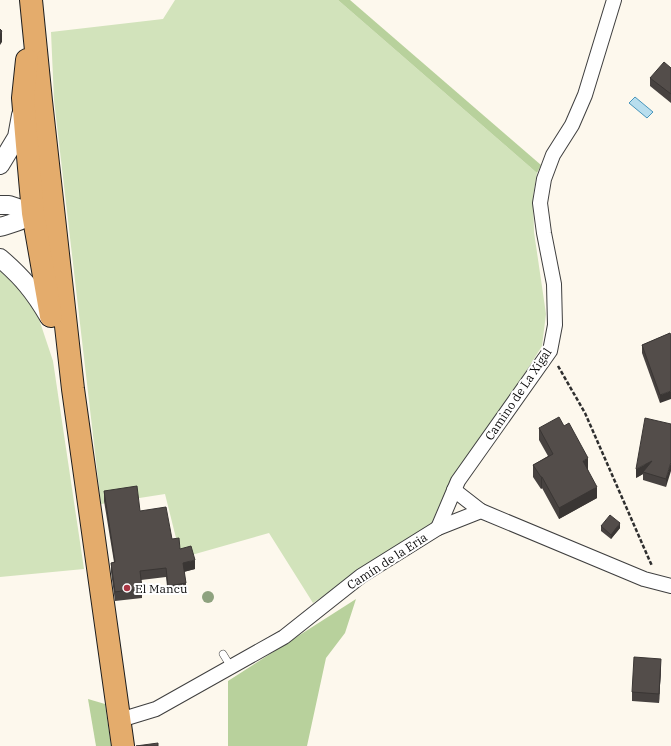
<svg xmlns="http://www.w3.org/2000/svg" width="671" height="746" font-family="'IBM Plex Serif',serif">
<rect width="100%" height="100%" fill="#fdf8ed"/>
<g fill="#d2e3bb">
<polygon points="175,0 338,0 537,173 533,196 534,232 546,314 542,346 517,386 449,484 431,524 313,603 269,533 181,558 165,494 101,504 54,100 51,32 163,19"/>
<polygon points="0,270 15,282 38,316 53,361 84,569 0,577"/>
</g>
<g fill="#b8d19c">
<polygon points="338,0 350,0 541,165 537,173"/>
<polygon points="356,599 345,633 326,658 307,746 228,746 228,681"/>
<polygon points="88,699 105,704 111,746 96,746"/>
</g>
<polygon fill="#b8deee" stroke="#4896bc" points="635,97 653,112 647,118 629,103"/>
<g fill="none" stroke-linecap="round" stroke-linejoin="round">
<defs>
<polyline id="service" points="223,654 231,667"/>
<g id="minor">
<polyline points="454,490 481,511"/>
<polyline points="438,528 458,481 550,351 555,325 554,284 544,233 540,203 544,179 553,155 572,125 585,95 614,0"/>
<polyline points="120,720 156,709 284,637 361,576 438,528 481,511 644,579 671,586"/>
</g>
<g id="tertiary">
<polyline points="0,165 17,137 21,115"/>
<polyline points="0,205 9,205 33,213 40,223"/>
<path d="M0,227c13,-4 30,-7 36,-20"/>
<path d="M0,258c22,19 34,33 49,59"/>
</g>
<g id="trunk">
<polyline points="31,0 41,101 73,389 123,746"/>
<polyline points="27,60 23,98 27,145 33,213 51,316"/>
</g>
</defs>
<use href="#service" stroke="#3f3f3f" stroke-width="8"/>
<use href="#minor" stroke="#3f3f3f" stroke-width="16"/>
<use href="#tertiary" stroke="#3f3f3f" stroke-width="20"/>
<use href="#trunk" stroke="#1d1d1d" stroke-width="24"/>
<polyline stroke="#2e2e2e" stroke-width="2.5" stroke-dasharray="4 2" stroke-linecap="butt" points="558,366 585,413 652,566"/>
<use href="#service" stroke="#fff" stroke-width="7"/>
<use href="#minor" stroke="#fff" stroke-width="14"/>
<use href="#tertiary" stroke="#fff" stroke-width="18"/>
<use href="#trunk" stroke="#e4ac6c" stroke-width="22"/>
</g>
<circle fill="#8ea27f" cx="208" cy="597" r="6"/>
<g fill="#474240">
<polygon points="671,68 671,103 650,86 650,78"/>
<polygon points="670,333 660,403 642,353 642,345"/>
<polygon points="671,424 666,487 643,480 643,474 636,478"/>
<polygon points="539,428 588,470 597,498 559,519 542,488 541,489 533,477 533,465 548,456 539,440"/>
<polygon points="104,491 140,511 172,539 180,549 195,569 184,572 186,583 186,592 168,595 166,577 141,580 142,588 142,598 115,601 111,572 111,563 114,562 104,501"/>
<polygon points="601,526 620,528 611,539 601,531"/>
<polygon points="661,668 659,703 632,701 632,692"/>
</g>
<g fill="#3a3634">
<polygon points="2,31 2,42 0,45 0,34"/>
<polygon points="671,391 671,399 660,403 660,395"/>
<polygon points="588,458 588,470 583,472 583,461"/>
<polygon points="652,461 643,472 643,474 636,478 636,469"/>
<polygon points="671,462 671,471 666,487 666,479"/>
<polygon points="541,477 542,477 542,488 541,489"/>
<polygon points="597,487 597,498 559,519 559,508"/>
<polygon points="620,523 620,528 611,539 611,535"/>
<polygon points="195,560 195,569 183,572 183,563"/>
<polygon points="661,659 661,668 659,703 659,694"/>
</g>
<g fill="#534d4a" stroke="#3a3634">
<polygon points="0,29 2,31 0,34"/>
<polygon points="664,62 671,68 671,94 650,78"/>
<polygon points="670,333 671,335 671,391 660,395 642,345"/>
<polygon points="559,417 564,426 569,423 588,458 583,461 597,487 559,508 542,477 541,477 533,465 553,454 539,428"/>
<polygon points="645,418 671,424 671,462 666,479 643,472 652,461 636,469"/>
<polygon points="137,486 140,511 166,507 172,539 179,538 180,549 191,546 195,560 183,563 186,583 168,586 166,568 140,571 142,588 115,592 111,563 115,562 104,491"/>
<polygon points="610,515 620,523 611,535 601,526"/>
<polygon points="634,657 661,659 659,694 632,692"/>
<polygon points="158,743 158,746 136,746"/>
</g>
<circle fill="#aa3644" stroke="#fff" stroke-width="1.5" cx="127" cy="588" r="4"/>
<g text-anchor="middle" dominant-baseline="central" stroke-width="4" stroke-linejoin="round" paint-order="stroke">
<g font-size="12" fill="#0c0c0c" stroke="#fff">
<text transform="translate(518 394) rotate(-56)">Camino de La Xigal</text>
<text transform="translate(387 561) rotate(-33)">Camín de la Eria</text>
</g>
<g font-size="12" fill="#0c0c0c" stroke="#fff" text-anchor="start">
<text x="135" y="588">El Mancu</text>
</g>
</g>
</svg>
